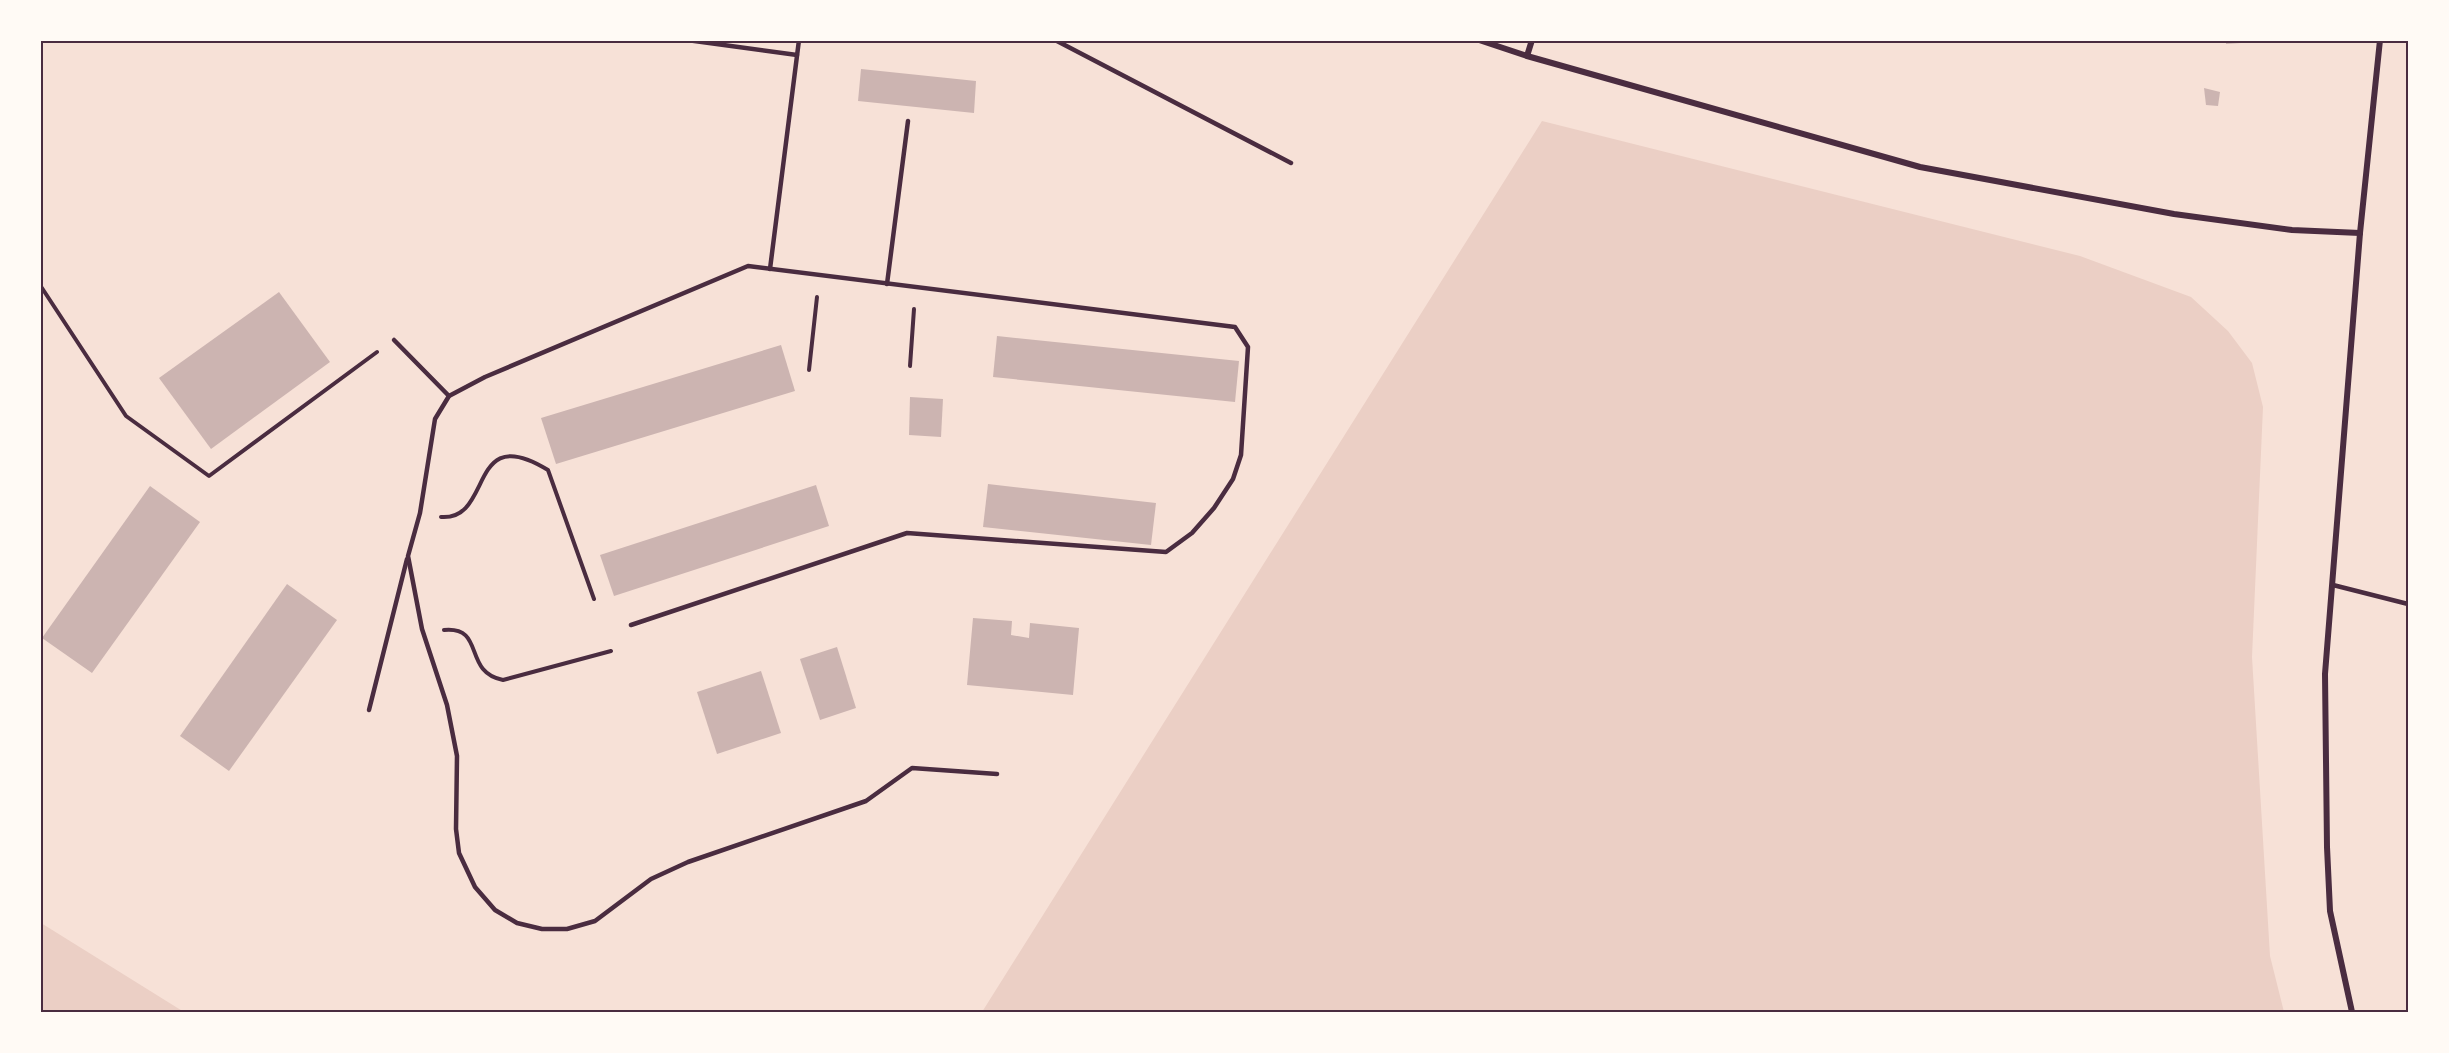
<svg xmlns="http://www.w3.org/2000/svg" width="2449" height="1053" font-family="'Asap Condensed',sans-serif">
<rect width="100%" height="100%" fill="#f7e1d7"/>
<g fill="#ebcfc5">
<polygon points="1542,121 2080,256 2191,297 2228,331 2252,363 2263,407 2252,657 2270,956 2284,1012 982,1012"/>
<polygon points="40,923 41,923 184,1012 41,1012"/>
</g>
<g fill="#ccb4b1">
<polygon points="2226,40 2241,40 2241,43 2226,44"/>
<polygon points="861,69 976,81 974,113 858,101"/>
<polygon points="2204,88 2220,92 2218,106 2206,105"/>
<polygon points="279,292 330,362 211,449 159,378"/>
<polygon points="997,336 1239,361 1235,402 993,377"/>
<polygon points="781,345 795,391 556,464 541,418"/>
<polygon points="910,397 943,399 941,437 909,435"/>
<polygon points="988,484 1156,503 1151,545 983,527"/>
<polygon points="816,485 829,526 614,596 600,555"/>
<polygon points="150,486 200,522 92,673 42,638"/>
<polygon points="287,584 337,620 229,771 180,736"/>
<polygon points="973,618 1012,621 1011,635 1029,638 1030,623 1079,628 1073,695 967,685"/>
<polygon points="837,647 856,708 820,720 800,659"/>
<polygon points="761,671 781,733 717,754 697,692"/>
</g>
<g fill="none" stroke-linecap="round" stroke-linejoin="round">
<g stroke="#4a2c40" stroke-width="4">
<polyline points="40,285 126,416 209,476 377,352"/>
<polyline points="910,366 914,309"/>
<polyline points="809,370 817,297"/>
<path d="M441,517c53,4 26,-97 107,-47l46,129"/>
<path d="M444,630c42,-4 18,42 59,50l108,-29"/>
</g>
<g stroke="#4a2c40" stroke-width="4.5">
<polyline points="687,40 797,55"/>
<polyline points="1055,40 1291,163"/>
<polyline points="770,269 799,40"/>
<polyline points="887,284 908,121"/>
<polyline points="394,340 449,396"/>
<polyline points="2333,585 2408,604"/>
<polyline points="631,625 907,533 1166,552 1192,533 1214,508 1233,479 1241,455 1248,347 1235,327 748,266 485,377 449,396 435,419 420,513 408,556 422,629 447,705 457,756 456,829 459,853 475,887 495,910 517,923 542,929 567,929 595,921 651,879 688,862 866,801 912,768 997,774"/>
<polyline points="369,710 407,559"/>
</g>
<g stroke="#4a2c40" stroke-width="6">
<polyline points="1479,40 1527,56 1920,167 2174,214 2292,230 2360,233"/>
<polyline points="1527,56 1532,40"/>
<polyline points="2352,1012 2330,911 2327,847 2325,674 2360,233 2380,40"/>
</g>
</g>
<rect width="2449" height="1053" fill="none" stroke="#fffaf5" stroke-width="84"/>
<rect x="42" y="42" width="2365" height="969" fill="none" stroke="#4a2c40" stroke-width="2"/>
</svg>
